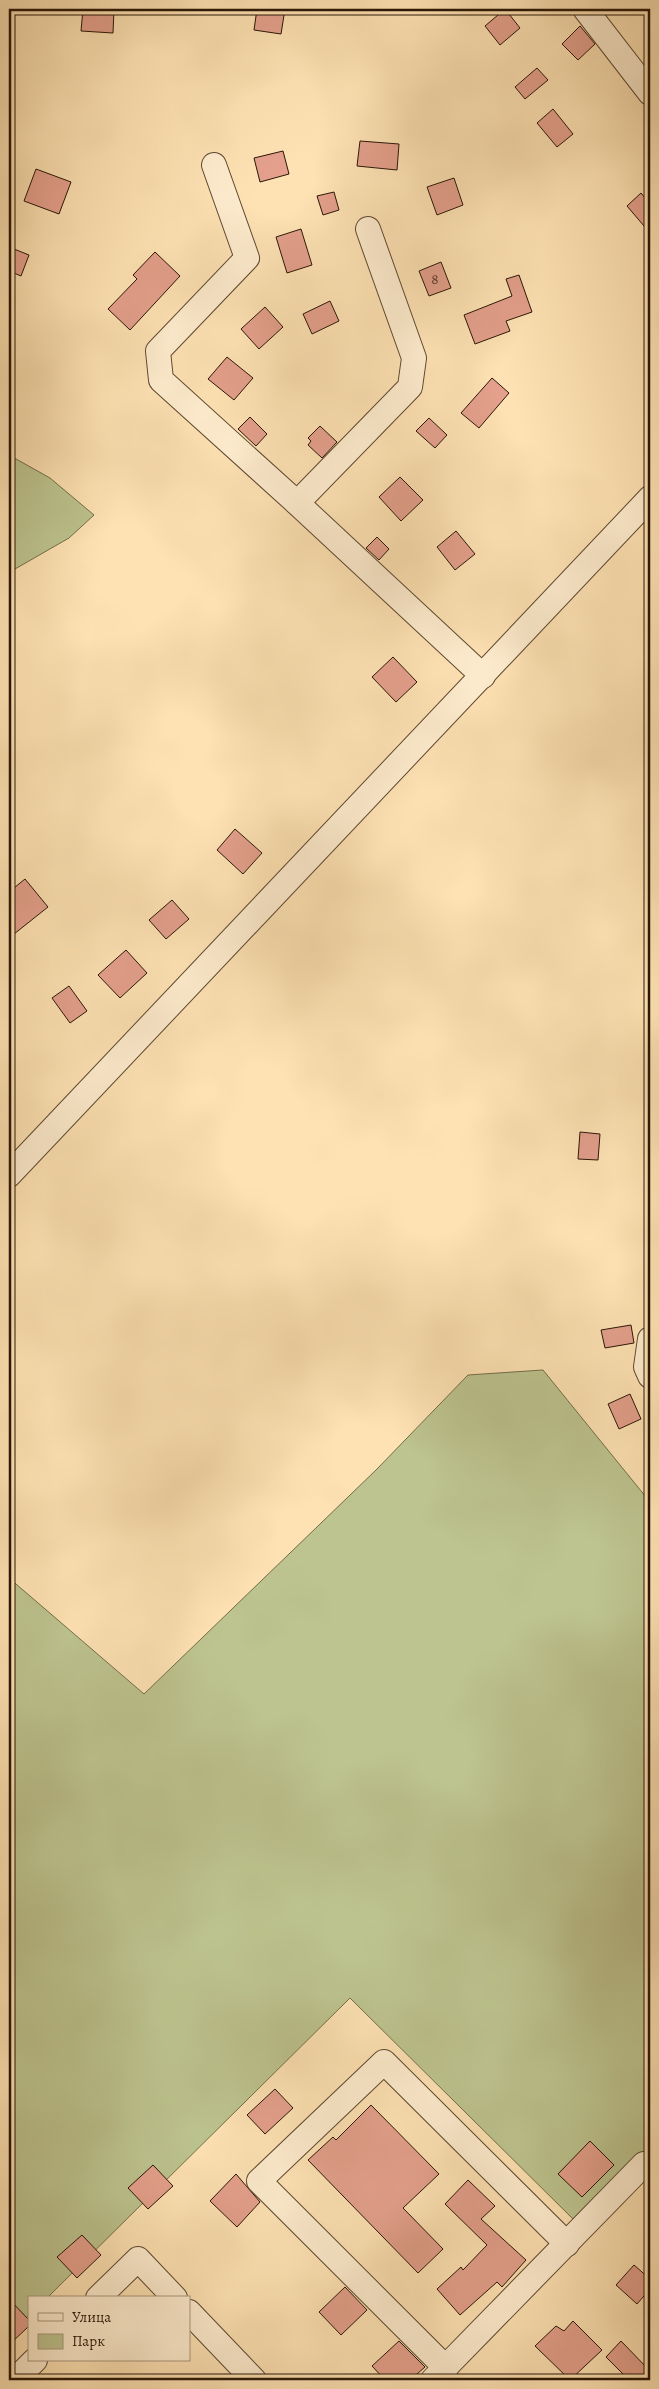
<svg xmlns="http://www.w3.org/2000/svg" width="659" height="2389" font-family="Alegreya,serif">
<rect width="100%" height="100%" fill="#fee2b3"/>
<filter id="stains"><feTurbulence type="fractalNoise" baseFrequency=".004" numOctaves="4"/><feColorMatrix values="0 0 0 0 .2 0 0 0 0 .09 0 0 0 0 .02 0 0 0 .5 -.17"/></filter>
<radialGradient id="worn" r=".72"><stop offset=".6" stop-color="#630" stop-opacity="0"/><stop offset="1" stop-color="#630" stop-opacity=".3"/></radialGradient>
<g fill="#bdc48f" stroke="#736d4a">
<polygon points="9,455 50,478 94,515 69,538 15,569 9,567"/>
<polygon points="543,1370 650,1502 650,2146 573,2219 350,1998 47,2298 29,2298 29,2315 9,2335 9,1578 144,1694 377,1469 468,1375"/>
</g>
<g fill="#e4a08c" stroke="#291606">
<polygon points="83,9 114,9 113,33 81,31"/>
<polygon points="257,9 285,9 281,34 254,30"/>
<polygon points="505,9 520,28 500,45 485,26"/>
<polygon points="580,26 595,44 578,60 562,44"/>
<polygon points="537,68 548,80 525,99 515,87"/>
<polygon points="553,109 573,134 557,147 537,123"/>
<polygon points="360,141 399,144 397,170 357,166"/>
<polygon points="283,151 289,174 260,182 254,158"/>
<polygon points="36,169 71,182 59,214 24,201"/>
<polygon points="454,178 463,205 437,215 427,187"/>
<polygon points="334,192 339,210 323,215 317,196"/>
<polygon points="641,193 650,204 650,233 627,206"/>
<polygon points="301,229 312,265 287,273 276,237"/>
<polygon points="9,247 29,255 21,276 9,271"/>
<polygon points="155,252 180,276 130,330 108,309 137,279 133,275"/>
<polygon points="441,262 451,288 429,296 419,271"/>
<polygon points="519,275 532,312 506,321 510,331 475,344 464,315 512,296 506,279"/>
<polygon points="330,301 339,321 312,334 303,314"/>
<polygon points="265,307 283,327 259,349 241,329"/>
<polygon points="227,357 253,378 234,400 208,379"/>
<polygon points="492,378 509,393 479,428 461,413"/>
<polygon points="250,417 267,434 256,446 238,429"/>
<polygon points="429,418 447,435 435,448 416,431"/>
<polygon points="320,426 337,442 322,458 308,445 311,441 308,438"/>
<polygon points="400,477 423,500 401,521 379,497"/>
<polygon points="456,531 475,554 455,570 437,547"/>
<polygon points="377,537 389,549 379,560 366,548"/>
<polygon points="393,657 417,682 396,702 372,677"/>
<polygon points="235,829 262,853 243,874 217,850"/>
<polygon points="25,879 48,907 9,938 9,892"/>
<polygon points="172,900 189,919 166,939 149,920"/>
<polygon points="126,950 147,973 120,998 98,975"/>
<polygon points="69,986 87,1011 70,1023 52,998"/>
<polygon points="580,1132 600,1134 598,1160 578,1159"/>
<polygon points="631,1325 634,1343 605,1348 601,1330"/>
<polygon points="630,1394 641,1419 619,1429 608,1404"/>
<polygon points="275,2089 293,2108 265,2134 247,2115"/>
<polygon points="371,2105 439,2174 403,2208 443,2249 418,2273 308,2160 333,2137 336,2140"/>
<polygon points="590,2141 614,2165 582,2197 558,2174"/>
<polygon points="153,2165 173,2186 148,2209 128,2188"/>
<polygon points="236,2174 260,2202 237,2227 210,2201"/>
<polygon points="468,2180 495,2206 481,2219 526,2260 502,2287 497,2282 460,2315 437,2289 461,2267 463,2270 487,2245 445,2204"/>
<polygon points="82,2235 101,2255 77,2278 57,2257"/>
<polygon points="634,2265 650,2279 650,2289 637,2304 616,2285"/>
<polygon points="345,2287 367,2310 341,2335 319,2312"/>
<polygon points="9,2299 29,2320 29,2326 9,2345"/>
<polygon points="573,2321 602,2350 570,2380 535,2346 556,2326 564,2331"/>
<polygon points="399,2341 425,2367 410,2380 385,2380 372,2366"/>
<polygon points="621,2341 650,2371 650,2376 646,2380 629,2380 606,2357"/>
</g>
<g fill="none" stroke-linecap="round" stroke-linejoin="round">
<defs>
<g id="minor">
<polyline points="585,9 650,93"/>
<polyline points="214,165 247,258 158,351 161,380 297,503 483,676"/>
<polyline points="297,503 410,387 414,358 368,229"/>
<polyline points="9,1175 650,498"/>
<polyline points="650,1339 646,1367 650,1376"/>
<polyline points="98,2298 138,2259 175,2298"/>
<polyline points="189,2312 254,2380"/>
<polyline points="446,2368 259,2181 384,2062 567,2244"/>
<polyline points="15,2380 35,2360"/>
<polyline points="433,2380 644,2164"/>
</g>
</defs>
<use href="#minor" stroke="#5e4931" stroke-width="26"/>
<use href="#minor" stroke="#feecce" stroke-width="24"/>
</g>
<g text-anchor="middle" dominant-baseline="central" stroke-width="4" stroke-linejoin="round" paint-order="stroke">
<g font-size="15" fill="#583828">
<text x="435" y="279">8</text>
</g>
</g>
<rect width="659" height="2389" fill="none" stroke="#fee2b3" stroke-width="30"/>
<rect x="10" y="10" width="639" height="2369" fill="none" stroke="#291606" stroke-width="2.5"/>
<rect x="15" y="15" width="629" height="2359" fill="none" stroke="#291606"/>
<rect x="28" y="2296" width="162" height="65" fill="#feecce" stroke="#a9967e"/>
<rect x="38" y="2313" width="25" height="8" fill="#feecce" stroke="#a9967e"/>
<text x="72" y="2322" font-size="15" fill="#291606">Улица</text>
<rect x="38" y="2334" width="25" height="15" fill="#bdc48f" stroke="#a9967e"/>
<text x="72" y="2346" font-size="15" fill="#291606">Парк</text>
<rect width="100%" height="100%" filter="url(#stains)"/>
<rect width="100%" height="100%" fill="url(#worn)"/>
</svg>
